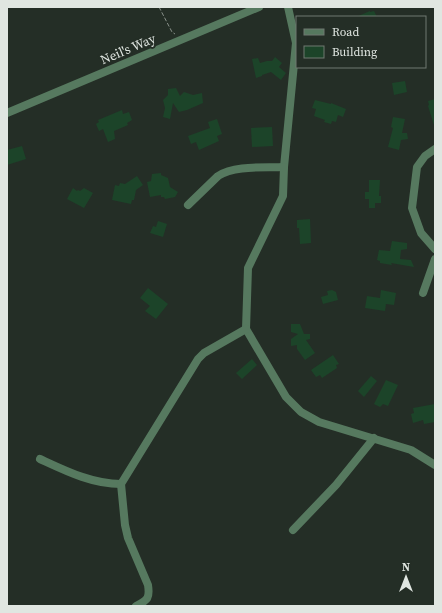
<svg xmlns="http://www.w3.org/2000/svg" width="442" height="613" font-family="'Source Serif 4',serif">
<rect width="100%" height="100%" fill="#242e26"/>
<g fill="#1c4429">
<polygon points="370,11 370,12 374,11 377,17 356,17"/>
<polygon points="275,57 282,63 279,67 286,73 281,80 271,72 262,75 262,76 256,78 252,59 258,58 260,63 267,61 272,61"/>
<polygon points="405,81 407,92 394,95 392,83"/>
<polygon points="176,88 180,96 184,92 193,95 202,93 203,103 187,110 179,112 173,103 170,119 163,117 165,108 163,100 168,95 168,89"/>
<polygon points="435,99 435,125 434,125 428,106 429,105 428,101"/>
<polygon points="315,100 331,104 331,103 346,109 343,117 338,115 336,122 332,121 331,124 324,122 325,120 314,116 316,109 312,108"/>
<polygon points="122,110 123,114 129,112 132,120 127,123 128,125 114,131 115,139 108,142 103,129 99,131 96,124 99,122 98,120"/>
<polygon points="393,117 405,119 402,133 407,133 408,139 401,140 399,150 388,147 393,128 391,127"/>
<polygon points="217,119 222,134 217,136 219,141 199,150 196,142 191,144 188,136 210,128 208,122"/>
<polygon points="272,127 273,146 252,147 251,128"/>
<polygon points="22,146 26,159 7,165 7,150"/>
<polygon points="161,173 161,175 168,178 170,187 178,192 175,197 165,199 164,197 161,197 161,195 150,197 147,182 151,181 152,174"/>
<polygon points="137,176 143,185 136,190 134,200 132,200 131,204 112,200 115,185 119,186 120,183 125,184"/>
<polygon points="369,180 380,180 379,196 381,196 381,203 375,203 375,208 369,208 369,199 365,199 365,192 369,192"/>
<polygon points="73,188 77,191 78,190 80,191 84,188 93,193 84,208 67,199"/>
<polygon points="310,219 311,243 300,244 299,228 297,228 297,220"/>
<polygon points="158,221 167,224 163,237 150,233 153,226 156,227"/>
<polygon points="392,241 407,243 407,249 401,250 400,259 411,260 414,267 391,263 392,265 380,263 380,261 377,260 379,250 390,251"/>
<polygon points="148,288 168,304 156,319 145,311 150,306 140,298"/>
<polygon points="332,290 336,292 338,300 323,304 321,297 328,295 327,291"/>
<polygon points="381,290 396,293 394,305 386,304 385,311 365,308 367,296 380,298"/>
<polygon points="291,324 300,324 304,334 310,334 310,339 306,340 315,353 305,360 297,349 297,345 291,346 291,339 298,334 291,332"/>
<polygon points="333,355 339,364 336,365 337,368 322,378 320,375 316,377 311,370"/>
<polygon points="252,359 257,365 242,379 236,373"/>
<polygon points="371,376 377,381 364,397 358,391"/>
<polygon points="386,380 398,385 388,406 383,404 380,407 374,404"/>
<polygon points="435,404 435,422 424,424 423,420 413,423 411,414 414,413 413,408"/>
</g>
<g fill="none" stroke-linecap="round" stroke-linejoin="round">
<polyline stroke="#889089" stroke-width="1" stroke-dasharray="4 2" stroke-linecap="butt" points="159,7 172,32 175,34"/>
<g stroke="#56795f" stroke-width="8">
<polyline points="288,7 296,43 284,167 283,196 248,268 246,329 286,397 301,412 319,422 411,450 435,465"/>
<polyline points="7,113 259,7"/>
<polyline points="435,149 425,156 417,167 412,208 421,233 435,249"/>
<path d="M188,205l30,-29c17,-11 46,-8 66,-9"/>
<polyline points="423,293 435,259"/>
<path d="M40,459c26,12 52,25 81,25"/>
<polyline points="293,530 336,485 374,438"/>
<path d="M136,606c12,-6 14,-8 12,-21l-20,-47 -3,-13 -4,-41 77,-125 6,-6 42,-24"/>
</g>
</g>
<g text-anchor="middle" dominant-baseline="central" stroke-width="4" stroke-linejoin="round" paint-order="stroke">
<g font-size="13" fill="#e0e6e1" stroke="#242e26">
<text transform="translate(128 49) rotate(-23)">Neil's Way</text>
</g>
</g>
<rect width="442" height="613" fill="none" stroke="#e0e6e1" stroke-width="16"/>
<rect x="296" y="16" width="130" height="52" fill="#242e26" stroke="#6f7871"/>
<rect x="304" y="29" width="20" height="6" fill="#56795f" stroke="#6f7871"/>
<text x="332" y="36" font-size="12" fill="#e0e6e1">Road</text>
<rect x="304" y="46" width="20" height="12" fill="#1c4429" stroke="#6f7871"/>
<text x="332" y="56" font-size="12" fill="#e0e6e1">Building</text>
<g transform="translate(406 577)" stroke="#242e26" stroke-width="3" paint-order="stroke">
<path d="M0-3L7 15L0 10L-7 15Z" fill="#e0e6e1"/>
<text y="-6" font-size="11" font-weight="bold" text-anchor="middle" fill="#e0e6e1">N</text>
</g>
</svg>
